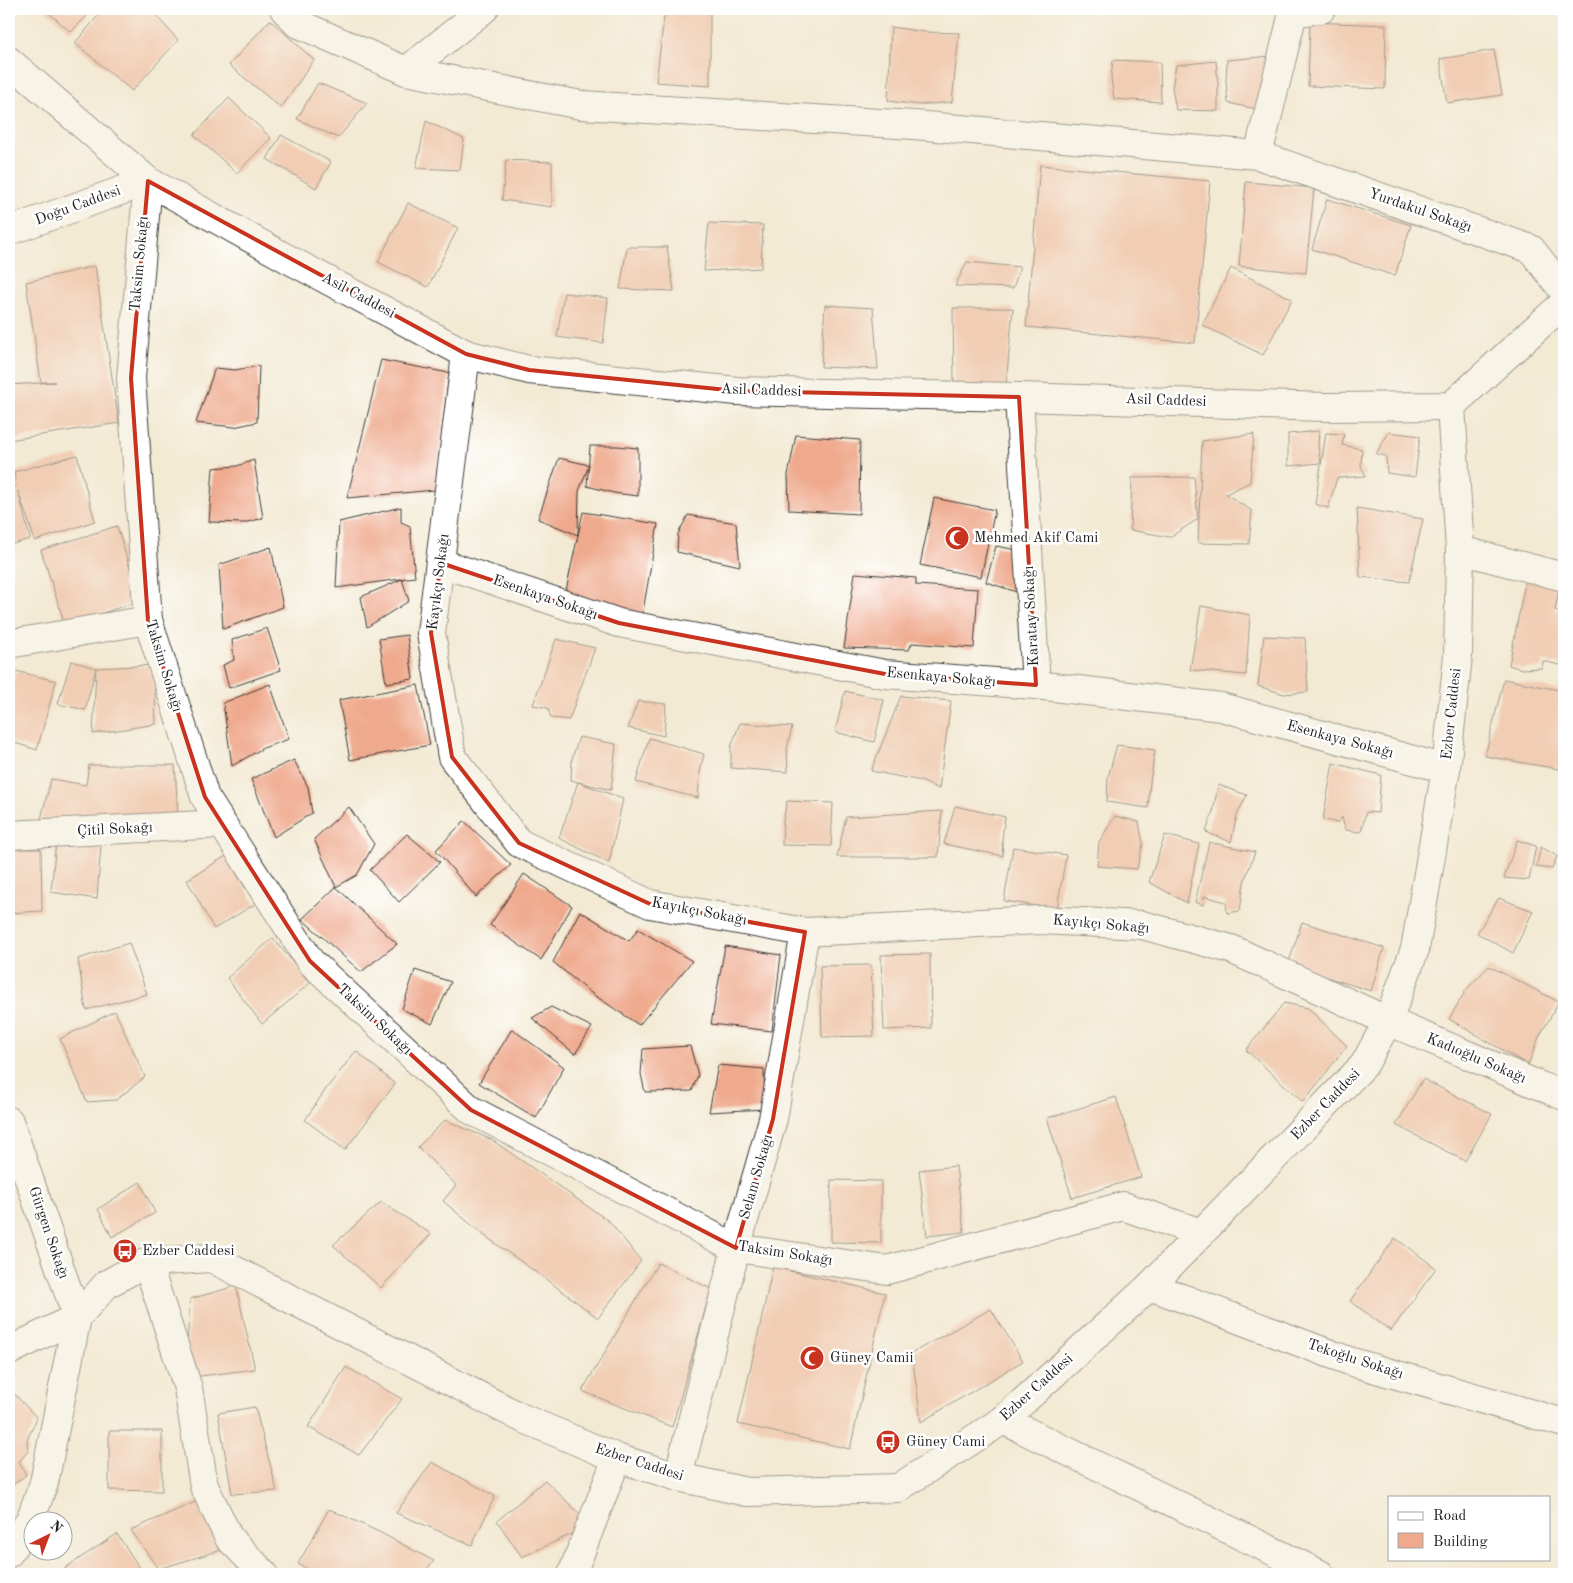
<svg xmlns="http://www.w3.org/2000/svg" width="1573" height="1583" font-family="'Old Standard TT',serif">
<rect width="100%" height="100%" fill="#fff"/>
<filter id="ink" filterUnits="userSpaceOnUse"><feTurbulence type="fractalNoise" baseFrequency=".02" numOctaves="2"/><feDisplacementMap in="SourceGraphic" scale="10" xChannelSelector="R" yChannelSelector="G"/><feConvolveMatrix kernelMatrix="1 2 1 2 8 2 1 2 1" color-interpolation-filters="sRGB"/></filter>
<filter id="wash" filterUnits="userSpaceOnUse"><feTurbulence type="fractalNoise" baseFrequency=".0096" numOctaves="4" result="noise"/><feDisplacementMap in="SourceGraphic" scale="20" xChannelSelector="R" yChannelSelector="G"/><feGaussianBlur stdDeviation="1.12" result="paint"/><feColorMatrix in="noise" values="0 0 0 0 0 0 0 0 0 0 0 0 0 0 0 0 0 1.4 0 .05"/><feComposite in="paint" operator="in"/></filter>
<g filter="url(#wash)">
<rect width="100%" height="100%" fill="#f3ead4"/>
<g id="blocks">
<g fill="#efaa8e">
<polygon points="44,9 94,9 71,32"/>
<polygon points="104,9 150,9 178,40 132,91 75,43"/>
<polygon points="665,10 710,10 710,86 656,82"/>
<polygon points="270,20 314,60 281,108 229,65"/>
<polygon points="1310,22 1386,25 1385,89 1308,86"/>
<polygon points="891,27 925,32 959,33 952,102 920,105 888,101"/>
<polygon points="1494,50 1502,95 1447,103 1440,59"/>
<polygon points="1271,56 1261,110 1228,103 1226,81 1227,60"/>
<polygon points="1113,60 1160,62 1161,102 1114,99 1111,78"/>
<polygon points="1216,61 1218,84 1218,111 1176,110 1172,88 1176,65"/>
<polygon points="318,83 367,103 338,138 297,119"/>
<polygon points="229,98 271,138 237,173 194,135"/>
<polygon points="426,121 464,139 460,170 416,168"/>
<polygon points="281,135 331,162 316,188 267,159"/>
<polygon points="506,160 552,162 552,207 502,200"/>
<polygon points="1040,165 1210,181 1195,343 1026,327"/>
<polygon points="1246,182 1314,188 1306,273 1239,266"/>
<polygon points="1327,199 1411,225 1395,276 1312,249"/>
<polygon points="408,203 458,228 428,287 378,262"/>
<polygon points="709,223 763,225 761,268 704,271"/>
<polygon points="627,247 667,247 674,291 620,289"/>
<polygon points="967,262 1020,267 1013,288 955,286"/>
<polygon points="95,266 119,423 9,440 9,385 55,382 41,382 26,282"/>
<polygon points="1231,268 1292,299 1263,355 1202,325"/>
<polygon points="564,293 608,298 603,343 557,337"/>
<polygon points="825,305 873,308 878,369 821,367"/>
<polygon points="953,308 1013,308 1005,396 954,384"/>
<polygon points="381,360 449,373 435,490 347,498"/>
<polygon points="259,366 257,422 234,427 196,423 215,368 235,370"/>
<polygon points="1319,431 1318,447 1321,463 1288,466 1288,434"/>
<polygon points="1389,432 1420,436 1415,477 1387,473 1386,456 1376,454"/>
<polygon points="1326,433 1344,434 1342,445 1362,449 1361,466 1366,476 1337,478 1328,508 1315,504"/>
<polygon points="1254,434 1250,482 1226,494 1252,511 1249,544 1198,543 1202,441"/>
<polygon points="796,435 860,440 859,514 789,510 788,475"/>
<polygon points="590,446 617,446 638,448 638,496 614,493 587,486"/>
<polygon points="77,455 95,521 35,541 18,491 30,539 9,545 9,487 16,486 14,472"/>
<polygon points="559,458 589,465 579,491 578,535 583,512 658,524 642,617 565,595 578,535 538,519"/>
<polygon points="254,460 263,518 244,523 209,522 213,468 237,466"/>
<polygon points="1194,477 1198,519 1170,537 1130,530 1132,478"/>
<polygon points="934,498 995,510 981,577 920,565"/>
<polygon points="401,507 401,522 410,526 415,577 336,588 339,522"/>
<polygon points="1357,508 1423,519 1409,582 1360,577"/>
<polygon points="688,515 736,523 740,566 677,552 678,534"/>
<polygon points="117,526 140,601 65,625 41,550"/>
<polygon points="996,546 1022,551 1023,594 986,582"/>
<polygon points="271,547 283,607 223,629 219,565"/>
<polygon points="855,573 916,578 916,585 978,589 974,648 912,643 909,650 844,648"/>
<polygon points="1526,578 1560,584 1555,610 1564,613 1564,666 1543,661 1542,668 1522,669 1509,665"/>
<polygon points="402,579 409,601 367,627 361,597"/>
<polygon points="1201,606 1250,615 1246,675 1190,670"/>
<polygon points="267,628 281,670 229,688 223,665 234,660 232,640"/>
<polygon points="407,635 413,679 386,683 379,639"/>
<polygon points="1264,636 1305,638 1308,692 1284,694 1258,686"/>
<polygon points="556,639 595,648 569,720 551,718 548,708 533,705"/>
<polygon points="71,661 96,668 154,665 156,724 93,734 96,668 85,710 58,704"/>
<polygon points="16,671 56,681 37,750 9,741 9,697"/>
<polygon points="1504,679 1564,691 1564,770 1485,756"/>
<polygon points="270,684 289,739 263,748 232,766 223,703"/>
<polygon points="418,685 430,745 350,760 339,700"/>
<polygon points="845,691 884,700 874,742 835,732"/>
<polygon points="901,696 951,701 939,789 921,781 871,771"/>
<polygon points="638,701 666,704 664,736 628,728"/>
<polygon points="740,723 792,727 787,749 788,772 731,768 731,747"/>
<polygon points="579,737 616,744 611,790 578,782 623,799 609,863 559,838 578,782 571,780 572,759"/>
<polygon points="649,738 704,754 700,772 698,798 636,782"/>
<polygon points="1117,745 1155,750 1150,782 1148,808 1107,802 1108,777"/>
<polygon points="294,760 308,787 312,813 274,837 251,779"/>
<polygon points="1333,763 1381,775 1378,813 1366,812 1361,832 1345,830 1342,817 1337,823 1323,819"/>
<polygon points="89,765 175,765 178,819 39,827 51,779 86,785"/>
<polygon points="1218,785 1247,795 1237,815 1231,842 1206,832 1213,812"/>
<polygon points="787,801 833,803 831,846 782,845 783,822"/>
<polygon points="955,806 1005,817 1002,839 1003,856 944,844"/>
<polygon points="349,807 374,844 357,875 336,887 314,839"/>
<polygon points="942,811 938,857 837,857 846,817"/>
<polygon points="1115,816 1139,822 1143,844 1137,869 1097,866 1099,842"/>
<polygon points="464,821 511,865 476,897 436,850"/>
<polygon points="407,834 440,862 399,902 370,870"/>
<polygon points="1165,835 1199,844 1187,903 1149,882"/>
<polygon points="1517,840 1536,846 1529,880 1504,878"/>
<polygon points="56,841 101,844 97,899 51,892"/>
<polygon points="1209,842 1255,852 1244,882 1240,911 1227,913 1226,902 1204,896 1203,905 1195,902"/>
<polygon points="1013,847 1066,855 1057,909 1004,901"/>
<polygon points="1541,847 1557,856 1552,869 1536,867"/>
<polygon points="9,849 41,849 42,911 9,913"/>
<polygon points="226,856 255,904 214,929 187,880"/>
<polygon points="524,874 572,906 541,960 490,925"/>
<polygon points="336,887 397,944 361,972 302,919"/>
<polygon points="1499,898 1533,911 1513,953 1477,933"/>
<polygon points="580,911 629,941 638,929 692,961 639,1025 591,993 553,962"/>
<polygon points="1302,922 1384,948 1371,991 1288,965"/>
<polygon points="273,938 310,983 262,1024 227,978"/>
<polygon points="129,943 147,994 86,1010 78,959"/>
<polygon points="725,946 781,955 772,1031 711,1024"/>
<polygon points="930,954 931,1028 884,1030 881,955"/>
<polygon points="871,965 874,1036 822,1037 820,966"/>
<polygon points="1489,966 1559,1002 1539,1037 1528,1065 1449,1019 1466,990"/>
<polygon points="415,970 451,982 432,1024 402,1009"/>
<polygon points="1284,1003 1308,1008 1347,1046 1303,1102 1246,1050"/>
<polygon points="551,1007 592,1027 575,1054 532,1018"/>
<polygon points="115,1011 145,1077 116,1100 87,1102 60,1039"/>
<polygon points="512,1029 564,1067 536,1118 479,1083"/>
<polygon points="690,1046 698,1075 692,1091 645,1092 641,1074 643,1049"/>
<polygon points="356,1051 395,1084 345,1150 305,1120 326,1089"/>
<polygon points="718,1065 764,1069 765,1109 709,1112"/>
<polygon points="1423,1079 1492,1114 1465,1161 1396,1125"/>
<polygon points="1116,1097 1141,1177 1072,1198 1047,1118"/>
<polygon points="445,1120 492,1140 610,1222 641,1261 598,1318 554,1285 485,1236 443,1201 456,1185 418,1147"/>
<polygon points="956,1166 964,1232 927,1236 919,1170"/>
<polygon points="831,1180 881,1181 881,1243 831,1242"/>
<polygon points="140,1182 155,1213 112,1237 98,1209"/>
<polygon points="381,1202 431,1234 381,1288 333,1245"/>
<polygon points="1395,1238 1436,1268 1391,1331 1350,1301"/>
<polygon points="658,1263 711,1289 672,1427 582,1391"/>
<polygon points="773,1267 885,1293 850,1449 738,1424"/>
<polygon points="236,1286 255,1369 185,1378 190,1299"/>
<polygon points="991,1309 1023,1361 921,1422 912,1353"/>
<polygon points="346,1367 402,1399 359,1455 308,1427"/>
<polygon points="9,1388 37,1418 27,1440 28,1451 19,1462 26,1475 9,1488"/>
<polygon points="255,1407 277,1491 232,1494 218,1413"/>
<polygon points="109,1431 162,1431 162,1491 109,1490"/>
<polygon points="432,1462 495,1496 472,1545 396,1513"/>
<polygon points="545,1480 591,1525 522,1557 497,1521"/>
<polygon points="204,1498 228,1548 158,1569 131,1530"/>
<polygon points="329,1509 379,1532 434,1561 422,1574 317,1574 298,1564"/>
<polygon points="117,1534 144,1574 69,1574 65,1568"/>
</g>
</g>
</g>
<g filter="url(#ink)">
<use href="#blocks" fill-opacity="0" stroke="#3c3b38" stroke-width="1"/>
<g fill="none" stroke-linecap="round" stroke-linejoin="round">
<defs>
<g id="minor">
<polyline points="284,9 297,23 406,71 581,105 914,125 1258,155 1293,13 1291,9"/>
<polyline points="1293,13 1321,9"/>
<polyline points="406,71 484,9"/>
<polyline points="1258,155 1531,249 1564,291"/>
<polyline points="9,231 148,181 131,378 148,620 205,797 310,961 471,1110 736,1248 887,1270 1123,1206 1201,1233"/>
<polyline points="466,354 431,633 452,757 519,843 650,904 805,932 1040,920 1142,925 1231,949 1388,1021 1564,1096"/>
<polyline points="1019,397 1036,685"/>
<polyline points="1460,550 1564,577"/>
<polyline points="441,563 619,623 885,674 1036,685 1221,707 1446,769"/>
<polyline points="9,644 148,620"/>
<polyline points="9,835 222,824"/>
<polyline points="9,1121 77,1317 9,1351"/>
<polyline points="147,1262 188,1388 204,1486 229,1538 264,1574"/>
<polyline points="1150,1286 1352,1362 1564,1423"/>
<polyline points="1003,1420 1320,1574"/>
<polyline points="678,1477 736,1248 773,1119 805,932"/>
<polyline points="572,1574 617,1458"/>
</g>
<g id="tertiary">
<polyline points="9,61 148,181 288,259 466,354 529,370 737,391 1019,397 1323,407 1451,406 1564,303"/>
<polyline points="9,1553 30,1520 44,1483 77,1317 107,1284 147,1262 211,1258 522,1418 617,1458 678,1477 747,1492 898,1488 1003,1420 1150,1286 1364,1065 1388,1021 1415,949 1446,769 1458,656 1460,550 1451,406"/>
</g>
</defs>
<use href="#minor" stroke="#3c3b38" stroke-width="30"/>
<use href="#tertiary" stroke="#3c3b38" stroke-width="30"/>
<use href="#minor" stroke="#fff" stroke-width="28"/>
<use href="#tertiary" stroke="#fff" stroke-width="28"/>
</g>
</g>
<path d="M0 0H1573V1583H0ZM148,181l318,173 63,16 208,21 282,6 17,288 -151,-11 -266,-51 -178,-60 -10,70 21,124 67,86 131,61 155,28 -32,187 -37,129 -265,-138 -161,-149 -105,-164 -57,-177 -17,-242z" fill="#f3ead4" fill-opacity=".55" fill-rule="evenodd"/>
<path fill="none" stroke="#c8321e" stroke-width="4" stroke-linejoin="round" d="M148,181l318,173 63,16 208,21 282,6 17,288 -151,-11 -266,-51 -178,-60 -10,70 21,124 67,86 131,61 155,28 -32,187 -37,129 -265,-138 -161,-149 -105,-164 -57,-177 -17,-242z"/>
<defs>
<symbol id="mosque-disc" viewBox="-11 -11 22 22"><circle r="9.5" fill="#c8321e" stroke="#fff"/><path d="M3.5-4.9A6 6 0 1 0 3.5 4.9A5 5 0 1 1 3.5-4.9Z" fill="#fff"/></symbol>
<symbol id="bus-disc" viewBox="-11 -11 22 22"><circle r="9.5" fill="#c8321e" stroke="#fff"/><path d="M-5-6H5V4H4V6H2V4H-2V6H-4V4H-5ZM-3.5-4V0h7V-4ZM-3.5 1.2v1.5H-2V1.2ZM2 1.2v1.5H3.5V1.2Z" fill="#fff"/></symbol>
</defs>
<g fill-rule="evenodd">
<use href="#mosque-disc" x="943" y="524" width="28" height="28"/>
<use href="#bus-disc" x="111" y="1237" width="28" height="28"/>
<use href="#mosque-disc" x="798" y="1344" width="28" height="28"/>
<use href="#bus-disc" x="874" y="1428" width="28" height="28"/>
</g>
<g text-anchor="middle" dominant-baseline="central" stroke-width="5" stroke-linejoin="round" paint-order="stroke">
<g font-size="15" fill="#1c1c1c" stroke="#fff">
<text transform="translate(78 206) rotate(-20)">Doğu Caddesi</text>
<text transform="translate(1420 211) rotate(19)">Yurdakul Sokağı</text>
<text transform="translate(140 264) rotate(-85)">Taksim Sokağı</text>
<text transform="translate(358 296) rotate(28)">Asil Caddesi</text>
<text transform="translate(761 391) rotate(2)">Asil Caddesi</text>
<text transform="translate(1166 401) rotate(2)">Asil Caddesi</text>
<text transform="translate(439 582) rotate(-83)">Kayıkçı Sokağı</text>
<text transform="translate(545 598) rotate(19)">Esenkaya Sokağı</text>
<text transform="translate(1032 616) rotate(-93)">Karatay Sokağı</text>
<text transform="translate(163 666) rotate(73)">Taksim Sokağı</text>
<text transform="translate(941 678) rotate(5)">Esenkaya Sokağı</text>
<text transform="translate(1452 714) rotate(-84)">Ezber Caddesi</text>
<text transform="translate(1340 740) rotate(15)">Esenkaya Sokağı</text>
<text transform="translate(115 830) rotate(-3)">Çitil Sokağı</text>
<text transform="translate(699 912) rotate(11)">Kayıkçı Sokağı</text>
<text transform="translate(1101 925) rotate(5)">Kayıkçı Sokağı</text>
<text transform="translate(374 1020) rotate(43)">Taksim Sokağı</text>
<text transform="translate(1476 1059) rotate(23)">Kadıoğlu Sokağı</text>
<text transform="translate(1326 1105) rotate(-46)">Ezber Caddesi</text>
<text transform="translate(757 1177) rotate(-74)">Selam Sokağı</text>
<text transform="translate(48 1233) rotate(71)">Gürgen Sokağı</text>
<text transform="translate(785 1254) rotate(9)">Taksim Sokağı</text>
<text transform="translate(1355 1360) rotate(18)">Tekoğlu Sokağı</text>
<text transform="translate(1037 1388) rotate(-42)">Ezber Caddesi</text>
<text transform="translate(639 1463) rotate(18)">Ezber Caddesi</text>
</g>
<g font-size="15" fill="#1c1c1c" stroke="#fff" text-anchor="start">
<text x="974" y="538">Mehmed Akif Cami</text>
<text x="142" y="1251">Ezber Caddesi</text>
<text x="830" y="1358">Güney Camii</text>
<text x="906" y="1442">Güney Cami</text>
</g>
</g>
<rect width="1573" height="1583" fill="none" stroke="#fff" stroke-width="30"/>
<rect x="1388" y="1496" width="162" height="65" fill="#ffffff" stroke="#a4a4a4"/>
<rect x="1398" y="1512" width="25" height="8" fill="#ffffff" stroke="#a4a4a4"/>
<text x="1433" y="1520" font-size="15" fill="#1c1c1c">Road</text>
<rect x="1398" y="1533" width="25" height="15" fill="#efaa8e" stroke="#a4a4a4"/>
<text x="1433" y="1546" font-size="15" fill="#1c1c1c">Building</text>
<g transform="translate(48 1536) rotate(42)"><circle r="24" fill="#ffffff" stroke="#a4a4a4"/>
<path d="M0-4L9 19L0 12L-9 19Z" fill="#c8321e"/>
<text y="-8" font-size="14" font-weight="bold" text-anchor="middle" fill="#1c1c1c">N</text>
</g>
</svg>
